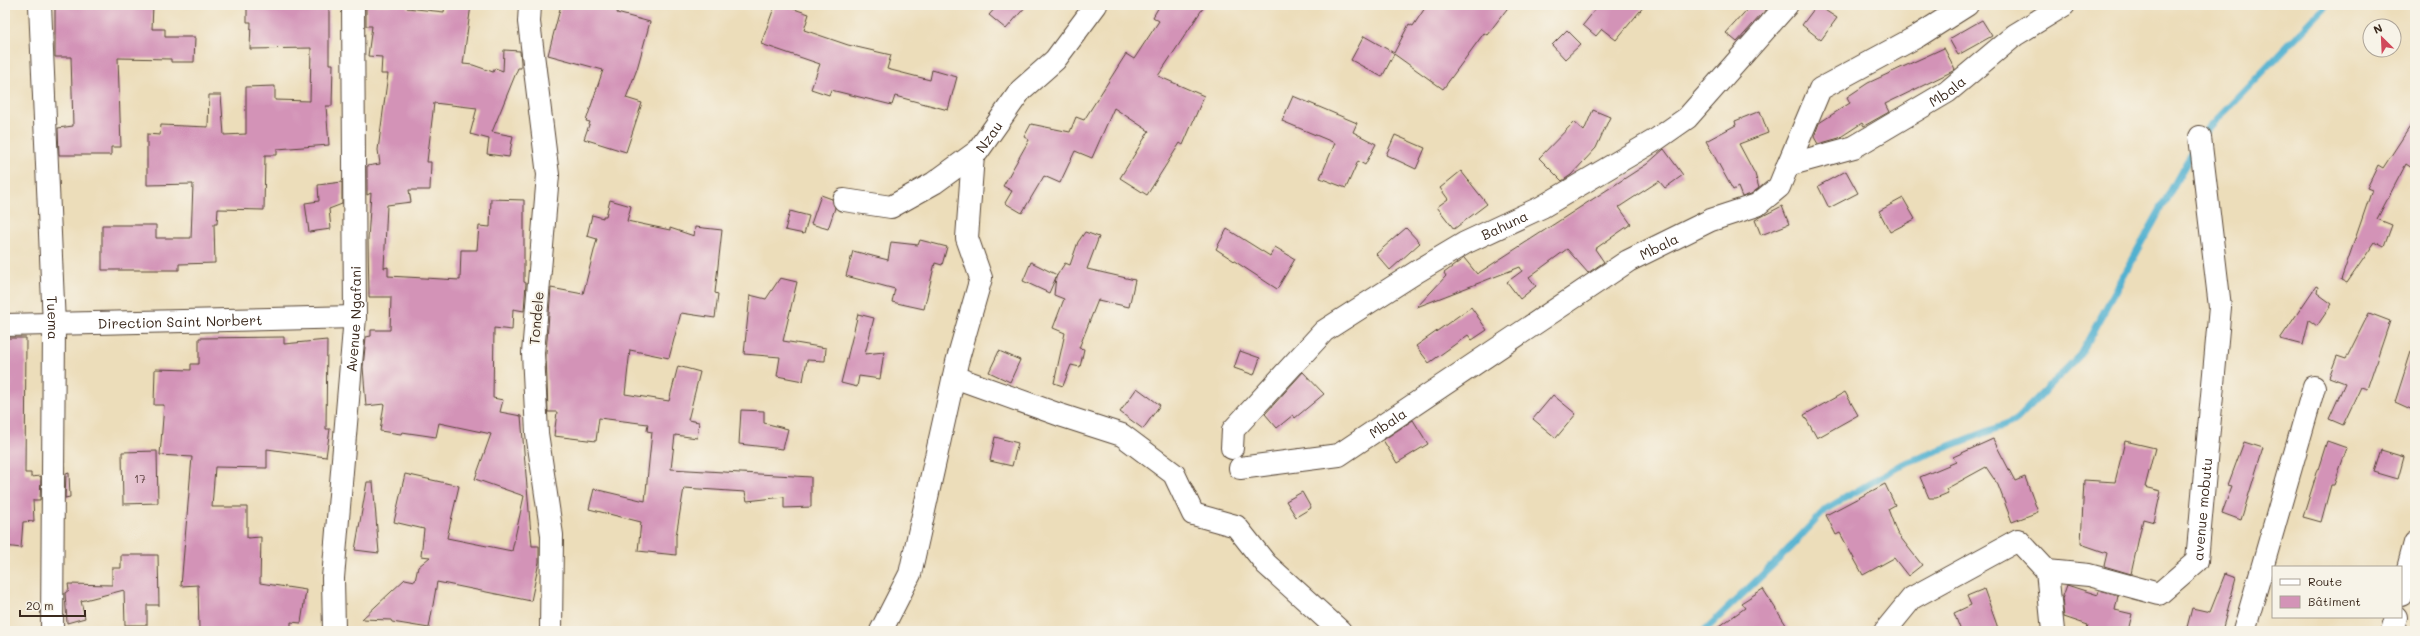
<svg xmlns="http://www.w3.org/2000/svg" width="2420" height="636" font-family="Mali,sans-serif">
<rect width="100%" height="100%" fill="#f7f3e8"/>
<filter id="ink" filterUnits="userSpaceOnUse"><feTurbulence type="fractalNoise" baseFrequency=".025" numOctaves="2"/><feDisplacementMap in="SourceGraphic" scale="8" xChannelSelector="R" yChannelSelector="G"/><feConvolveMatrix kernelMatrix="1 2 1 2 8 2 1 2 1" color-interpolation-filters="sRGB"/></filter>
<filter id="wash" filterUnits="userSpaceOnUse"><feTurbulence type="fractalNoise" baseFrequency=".012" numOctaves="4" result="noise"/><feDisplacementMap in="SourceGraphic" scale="16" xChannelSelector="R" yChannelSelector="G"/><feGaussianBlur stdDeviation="0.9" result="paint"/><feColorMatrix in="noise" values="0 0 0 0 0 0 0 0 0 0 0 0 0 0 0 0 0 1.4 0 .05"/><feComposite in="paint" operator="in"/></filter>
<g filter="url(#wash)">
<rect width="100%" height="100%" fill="#ecddba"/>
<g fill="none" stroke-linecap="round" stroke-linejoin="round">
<g stroke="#51b1d0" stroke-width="7">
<polyline points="2201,136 2327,5"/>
<polyline points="1704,631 1780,558 1826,509 1903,464 2015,421 2080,355 2195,147"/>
</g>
</g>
<g id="blocks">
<g fill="#d393b7">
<polygon points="55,5 153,5 152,29 165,29 165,37 195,37 194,62 171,62 171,59 118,58 121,147 111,147 111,155 59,155 58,128 73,126 71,57 55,57"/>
<polygon points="247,5 329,5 329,64 333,64 332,106 326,106 329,145 277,149 277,155 265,155 264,210 218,209 217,224 214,224 215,263 179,264 179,270 102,270 102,225 156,225 156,238 191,238 193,184 147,185 147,134 160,135 161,125 208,127 209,95 221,95 224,135 246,134 246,87 275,86 275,100 310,101 311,48 250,49 251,22 247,22"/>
<polygon points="366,5 408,5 407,8 444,12 445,5 471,5 463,64 473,65 493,72 495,68 503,71 504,50 520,51 521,62 521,68 518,68 492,132 513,136 509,157 487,154 489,139 470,134 477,108 434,103 427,162 431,162 430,190 409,190 411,202 387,205 384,268 388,267 388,276 460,280 461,250 477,250 479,226 490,227 491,199 524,200 524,282 526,283 524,311 513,309 512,330 494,328 493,398 503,400 500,412 521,416 532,546 539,546 539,562 531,601 437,582 429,628 392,622 391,620 362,619 405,579 415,581 418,567 430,557 421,556 424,529 394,522 405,474 459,486 447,538 512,551 524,496 475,479 491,434 439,423 436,437 402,432 401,434 380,431 384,404 366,406 363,367 366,337 371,336 371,330 390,330 391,297 369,297 368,239 371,193 367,195 367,166 380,164 378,150 388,74 381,74 382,57 368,56 372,26 366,26"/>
<polygon points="561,5 619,5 617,13 650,22 637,69 626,98 642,103 626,152 584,139 590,122 586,121 603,70 548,55"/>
<polygon points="775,5 782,5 809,14 804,30 848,45 891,55 887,69 930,80 932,70 957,77 948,110 895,96 892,105 831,90 829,95 811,89 820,64 761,44"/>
<polygon points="998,5 1027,5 1006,29 989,15"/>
<polygon points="1160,5 1205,5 1158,76 1204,96 1183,145 1180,143 1147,195 1120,178 1149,131 1114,108 1092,158 1075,151 1060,183 1044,176 1022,213 1005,203 1012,191 1003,186 1029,140 1024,137 1031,124 1070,132 1076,117 1084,120 1126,54 1134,59 1159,21 1153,17"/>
<polygon points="1427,5 1510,5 1487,35 1484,33 1443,89 1394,54 1382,77 1351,60 1364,36 1394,53 1409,24 1413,26"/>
<polygon points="1599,5 1645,5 1616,40 1602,29 1596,36 1583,25"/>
<polygon points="1751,5 1770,5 1737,42 1726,33"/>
<polygon points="1817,5 1837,18 1821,40 1802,25"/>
<polygon points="1982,20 1992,36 1958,55 1949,39"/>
<polygon points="1567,30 1581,44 1565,59 1552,45"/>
<polygon points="1944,48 1955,69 1953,71 1885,104 1889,112 1864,126 1862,123 1839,138 1818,144 1814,137 1819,123 1850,103 1847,97 1868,83"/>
<polygon points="1293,96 1357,123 1353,132 1376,144 1365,165 1358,161 1346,188 1320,178 1335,143 1282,121"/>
<polygon points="1593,110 1610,117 1596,148 1571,175 1562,181 1539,158 1574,122 1584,131"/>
<polygon points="1760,111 1768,133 1739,144 1755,174 1759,188 1751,194 1742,197 1738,187 1733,190 1706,141 1736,125 1735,121"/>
<polygon points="2415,119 2415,170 2406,164 2377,219 2392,225 2384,247 2375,242 2347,283 2341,280 2372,190 2367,188 2378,165 2383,168"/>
<polygon points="1395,135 1425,148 1416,169 1386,155"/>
<polygon points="1664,149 1683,175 1665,188 1659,181 1619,207 1631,224 1595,249 1604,262 1588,273 1567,249 1529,277 1536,286 1520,299 1507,282 1522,271 1520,267 1417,307 1446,276 1444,273 1464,258 1477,274 1647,164"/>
<polygon points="1461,171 1487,204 1454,229 1437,207 1448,199 1440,188"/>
<polygon points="1846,171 1858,193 1829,208 1818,186"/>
<polygon points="342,182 342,204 329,209 331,229 309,232 305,203 319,201 318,185"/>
<polygon points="821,195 832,199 835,208 828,229 811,224"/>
<polygon points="1903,198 1915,219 1890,232 1879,211"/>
<polygon points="610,200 631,206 627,221 670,230 670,228 694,236 695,227 722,230 715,293 718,294 715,318 681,313 669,358 630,350 625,394 669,401 678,366 700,372 688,420 699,422 697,438 675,435 671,469 811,477 811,507 784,508 784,497 747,501 745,492 684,488 676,536 676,555 638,551 641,522 589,509 594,489 645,501 652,432 647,431 648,424 599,418 596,441 554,436 557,412 548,412 546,353 551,288 583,294 597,239 587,236 592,215 603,218 603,216 606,216"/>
<polygon points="1782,206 1789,224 1761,235 1755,220"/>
<polygon points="790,211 809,216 804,234 785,230"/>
<polygon points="1406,228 1420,243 1390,270 1376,254"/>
<polygon points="1227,229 1270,256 1275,247 1295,259 1277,289 1216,249"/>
<polygon points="1085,232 1099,237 1087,269 1135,280 1129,307 1098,300 1079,348 1084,349 1080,367 1071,365 1063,386 1054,383 1065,333 1053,328 1064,299 1054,295 1056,277 1065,263 1070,265 1078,242"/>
<polygon points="920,240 947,247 942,265 935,263 924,309 892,302 895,289 846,276 853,251 888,260 891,242 918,245"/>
<polygon points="1031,262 1057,275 1049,293 1023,281"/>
<polygon points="780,278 797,282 783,341 826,348 825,361 807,360 803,381 777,376 780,357 744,354 750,295 766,299"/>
<polygon points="2316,286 2318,287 2317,293 2332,304 2317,326 2309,320 2303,345 2280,339"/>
<polygon points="1471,307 1487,330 1472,340 1468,335 1429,363 1416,346"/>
<polygon points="2369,313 2390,321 2367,389 2361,387 2343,425 2329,419 2345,383 2329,377 2337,356 2346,359"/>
<polygon points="858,314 874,318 865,354 884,352 880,379 859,376 857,387 841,383"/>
<polygon points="284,337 284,344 327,340 326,429 330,429 326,457 267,449 267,468 215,467 212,507 247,507 247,538 261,537 260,583 306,590 301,623 291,622 291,631 199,631 198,585 181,586 192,457 160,455 164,405 154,405 155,369 191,370 191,364 199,364 199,338"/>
<polygon points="5,338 26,338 25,473 31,473 31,477 41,476 40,500 33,500 34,521 23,522 21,548 5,546"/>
<polygon points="999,351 1020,360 1010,382 989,372"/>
<polygon points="1240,351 1260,358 1254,375 1234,368"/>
<polygon points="2411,352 2415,353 2415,411 2395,402"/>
<polygon points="1303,372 1324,394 1295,418 1293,415 1277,428 1265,414"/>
<polygon points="1137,388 1160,405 1143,429 1120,412"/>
<polygon points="1845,392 1858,415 1817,438 1804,415"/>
<polygon points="1553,395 1576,414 1556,438 1533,419"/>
<polygon points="741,410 764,411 764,423 788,429 783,449 739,444"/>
<polygon points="1413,420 1428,444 1397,463 1383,440"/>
<polygon points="995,437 1018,443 1012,466 990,461"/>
<polygon points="1993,439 2015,481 2025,477 2038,512 2012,522 1998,485 1986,467 1946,489 1948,493 1936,498 1929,498 1920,477 1956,462 1953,457"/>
<polygon points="2125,441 2155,448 2145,487 2161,491 2154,522 2143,519 2131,574 2104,566 2107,553 2081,544 2084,480 2115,482"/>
<polygon points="2327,441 2347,448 2334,485 2331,485 2321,522 2303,517"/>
<polygon points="2244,442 2263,448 2241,520 2222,513 2232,486 2228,485"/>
<polygon points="2381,450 2404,457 2398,479 2374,472"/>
<polygon points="157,451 158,503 123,504 122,452"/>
<polygon points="69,473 70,497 65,498 66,474"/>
<polygon points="367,482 373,482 379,553 355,550"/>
<polygon points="1885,484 1895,505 1888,509 1897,533 1922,565 1908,576 1894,558 1863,575 1840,533 1836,535 1826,515"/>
<polygon points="1302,492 1311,508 1296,517 1286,501"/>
<polygon points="121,555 158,555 159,605 147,605 147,625 125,625 124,590 81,601 85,618 67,623 65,593 69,590 68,584 112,585 112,568 121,568"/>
<polygon points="2225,574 2236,578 2222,631 2186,631 2192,608 2210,612"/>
<polygon points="2067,585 2098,595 2099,591 2118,596 2115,610 2132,614 2128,631 2086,631 2088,625 2064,617 2062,599"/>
<polygon points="1763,589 1790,631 1713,631 1745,608 1741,603"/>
<polygon points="1984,589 1999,631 1961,631 1954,613 1971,605 1967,596"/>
</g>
</g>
</g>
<g filter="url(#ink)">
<use href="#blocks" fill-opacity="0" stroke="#564535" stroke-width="1"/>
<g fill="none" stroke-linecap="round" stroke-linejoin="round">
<defs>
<g id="minor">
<path id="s1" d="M40,5l14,320 -2,306"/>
<polyline points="530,5 529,22 548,175 533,353 537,433 552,535 551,631"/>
<polyline points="1788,165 1820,89 1918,36 1967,5"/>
<path id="s2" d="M844,200l47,7 43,-24 44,-32 43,-61 34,-30 41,-55"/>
<path id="s3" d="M5,325l350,-8"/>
<polyline points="954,377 1060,415 1122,435 1174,474 1193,514 1236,526 1266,564 1340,631"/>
<path id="s4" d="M1232,448l1,-18 91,-99 94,-60 47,-28 77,-36 115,-68 30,-21 100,-113"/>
<path id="s5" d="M1240,468l99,-13 289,-194 83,-41 46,-15 22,-18 9,-22 66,-18 93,-55 68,-57 49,-30"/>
<polyline points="2047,571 2053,631"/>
<polyline points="2401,594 2415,543"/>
<path id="s6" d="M334,631l-1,-53 22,-261 -2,-312"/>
<polyline points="881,631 910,574 957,362 981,278 967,238 973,155"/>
<path id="s7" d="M1885,631l27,-33 106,-58 29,31 42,4 70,19 38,-33 23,-254 -20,-170"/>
<polyline points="2244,631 2314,387"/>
<polyline points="2392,631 2396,617"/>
</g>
</defs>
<use href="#minor" stroke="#564535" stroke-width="24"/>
<use href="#minor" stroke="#fff" stroke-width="22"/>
</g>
</g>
<g text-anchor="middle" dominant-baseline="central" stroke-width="4" stroke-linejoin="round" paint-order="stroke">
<g font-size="12" fill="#614444">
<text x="140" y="478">17</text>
</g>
<g font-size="14" fill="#3b2a1e" stroke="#f7f3e8">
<text stroke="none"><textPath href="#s5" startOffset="818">Mbala</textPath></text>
<text stroke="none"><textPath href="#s2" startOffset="169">Nzau</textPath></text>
<text stroke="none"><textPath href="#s4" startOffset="362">Bahuna</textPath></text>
<text stroke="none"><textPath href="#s5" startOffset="482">Mbala</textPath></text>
<text stroke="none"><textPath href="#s1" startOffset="313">Tuema</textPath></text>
<text stroke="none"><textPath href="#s6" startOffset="313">Avenue Ngafani</textPath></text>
<text transform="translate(536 318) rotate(-85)">Tondele</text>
<text stroke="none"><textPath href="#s3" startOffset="175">Direction Saint Norbert</textPath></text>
<text stroke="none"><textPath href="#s5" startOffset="158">Mbala</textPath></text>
<text stroke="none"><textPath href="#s7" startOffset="423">avenue mobutu</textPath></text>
</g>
</g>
<rect width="2420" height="636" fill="none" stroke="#f7f3e8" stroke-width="20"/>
<rect x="2272" y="566" width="130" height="52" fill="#f7f3e8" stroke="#aca397"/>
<rect x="2280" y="579" width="20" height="6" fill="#ffffff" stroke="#aca397"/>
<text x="2308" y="586" font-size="12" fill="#3b2a1e">Route</text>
<rect x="2280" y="596" width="20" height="12" fill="#d393b7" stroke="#aca397"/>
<text x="2308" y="606" font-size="12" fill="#3b2a1e">Bâtiment</text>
<g transform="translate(2382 38) rotate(336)"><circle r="19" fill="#f7f3e8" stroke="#aca397"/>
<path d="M0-3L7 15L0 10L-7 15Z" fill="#d1495b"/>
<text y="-6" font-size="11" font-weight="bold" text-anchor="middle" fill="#3b2a1e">N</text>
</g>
<path d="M20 610v6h65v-6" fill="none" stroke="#3b2a1e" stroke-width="2"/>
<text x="26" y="610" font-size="12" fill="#3b2a1e" stroke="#f7f3e8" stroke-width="3" paint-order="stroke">20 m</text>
</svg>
